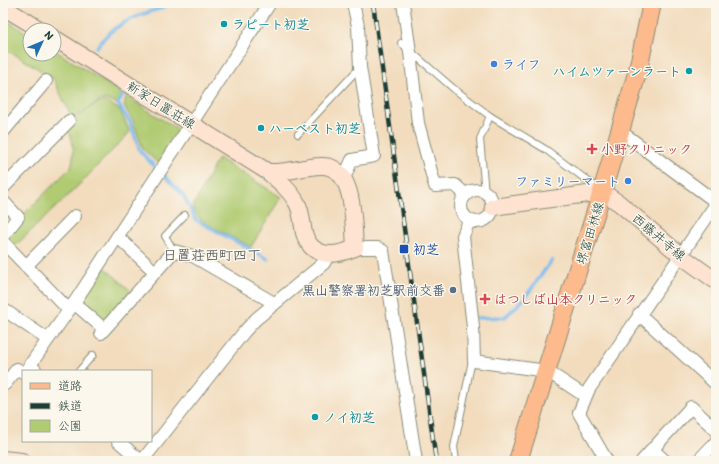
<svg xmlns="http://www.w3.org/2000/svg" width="719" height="464" font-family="Itim,'Klee One',sans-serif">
<rect width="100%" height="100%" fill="#fbf7ec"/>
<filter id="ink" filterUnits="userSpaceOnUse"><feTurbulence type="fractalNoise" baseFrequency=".025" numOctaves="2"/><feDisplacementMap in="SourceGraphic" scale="8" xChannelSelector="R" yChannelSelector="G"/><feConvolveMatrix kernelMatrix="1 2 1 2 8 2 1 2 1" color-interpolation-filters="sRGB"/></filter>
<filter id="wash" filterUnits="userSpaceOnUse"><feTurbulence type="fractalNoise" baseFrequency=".012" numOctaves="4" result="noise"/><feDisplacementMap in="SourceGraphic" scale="16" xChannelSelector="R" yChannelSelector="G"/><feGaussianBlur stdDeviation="0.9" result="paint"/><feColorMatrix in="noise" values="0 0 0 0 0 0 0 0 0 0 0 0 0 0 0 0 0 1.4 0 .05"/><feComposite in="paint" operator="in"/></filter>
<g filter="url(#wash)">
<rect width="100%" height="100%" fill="#f2dcbd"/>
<g fill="#b0cb72" stroke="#688453">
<polygon points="3,18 30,35 30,54 54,54 54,50 122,93 117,104 105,99 99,101 73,118 70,114 53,78 14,54 3,50"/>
<polygon points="126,96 183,133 161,166 143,149 133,121 124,106"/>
<path d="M105,101l15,9 10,22 -52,54 -64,61 -5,-5 -2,-6 17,-22 47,-47c4,-14 3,-27 -4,-39 10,-10 24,-24 38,-27z"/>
<polygon points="218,158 281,197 251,247 205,223 199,218 192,208"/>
<polygon points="104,267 131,291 105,320 101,320 83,303 82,298"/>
</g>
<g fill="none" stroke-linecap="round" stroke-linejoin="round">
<g stroke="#79bbef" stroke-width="3.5">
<path d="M97,47c14,-22 42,-33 66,-39"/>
<polyline points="123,95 118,104 130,122 140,151 156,168"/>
<polyline points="163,174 183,195 196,220 268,259"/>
<polyline points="477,318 505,317 524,299 552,260"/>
</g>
</g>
</g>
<g filter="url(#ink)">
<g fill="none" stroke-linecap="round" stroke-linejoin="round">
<defs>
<g id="lane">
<polyline points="401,43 454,89 490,116 545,149 600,190"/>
<polyline points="298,134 360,67"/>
<polyline points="485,193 480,139 490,116"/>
<polyline points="174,251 165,236 185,215"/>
<polyline points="79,371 93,355"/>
<polyline points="456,461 454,447 471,365 474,361"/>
</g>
<g id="street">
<polyline points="403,3 410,52 418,123 435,186 455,185 466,195"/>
<polyline points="620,131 716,202"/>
<polyline points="3,132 46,81"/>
<polyline points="344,178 352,160 374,156 360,67 358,26 353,3"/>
<polyline points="3,188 69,121"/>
<circle cx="477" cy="206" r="16"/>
<polyline points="3,201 18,217 3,236"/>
<polyline points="469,221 463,236 473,327 474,361 547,371 585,396"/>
<polyline points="118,237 155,272"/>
<polyline points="3,242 69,310"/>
<polyline points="355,248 378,248 383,251 416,461"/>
<polyline points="26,266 75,216"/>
<polyline points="74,303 104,329"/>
<polyline points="3,309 47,339"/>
<polyline points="639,314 716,384"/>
<polyline points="101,333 174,251 193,256 274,303"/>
<polyline points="36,371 30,365 74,303 270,3"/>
<polyline points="3,383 5,384 17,369 23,373"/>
<polyline points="118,441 141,461"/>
<polyline points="652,449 665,461"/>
<polyline points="142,461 244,332 256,319 324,263 328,255"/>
<polyline points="607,461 579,413 589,389 716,204"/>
<polyline points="642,461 691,407 716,430"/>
<polyline points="698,461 716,442"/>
</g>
<g id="secondary">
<polyline points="3,7 41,30"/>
<path d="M54,38l214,134c11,9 22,18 29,31 5,9 5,21 7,30 8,27 32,23 51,15 -2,-23 1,-85 -35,-82 -18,1 -34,7 -52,6"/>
<polyline points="493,207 602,192 619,203 680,255 716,281"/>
<polyline points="3,459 22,461"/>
</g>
<polyline id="primary" points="518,461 602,192 638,70 652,3"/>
</defs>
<use href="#lane" stroke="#888c78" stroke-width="8"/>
<use href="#street" stroke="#888c78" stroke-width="14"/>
<use href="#secondary" stroke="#888c78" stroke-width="18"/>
<use href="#primary" stroke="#888c78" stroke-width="20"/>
<use href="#lane" stroke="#fff" stroke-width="6"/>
<use href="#street" stroke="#fff" stroke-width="12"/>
<use href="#secondary" stroke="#fee3d1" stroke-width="16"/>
<use href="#primary" stroke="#fcba8d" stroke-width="18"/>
<defs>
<polyline id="rail" points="373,3 436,461"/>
</defs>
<use href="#rail" stroke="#1f3d34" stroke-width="4.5"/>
<use href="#rail" stroke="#fbf7ec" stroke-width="3" stroke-dasharray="9" stroke-linecap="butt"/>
</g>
</g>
<g fill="#0f9aa8" stroke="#fbf7ec" stroke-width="1.5">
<circle cx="224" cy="24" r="4"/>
<circle cx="689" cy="71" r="4"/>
<circle cx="261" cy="128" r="4"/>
<circle cx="315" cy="417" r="4"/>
</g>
<g fill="#3f7fe0" stroke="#fbf7ec" stroke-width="1.5">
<circle cx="494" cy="64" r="4"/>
<circle cx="628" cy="181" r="4"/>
</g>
<g fill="#e0444e" stroke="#fbf7ec" stroke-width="1.5">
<path d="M590 143h4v4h4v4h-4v4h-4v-4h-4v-4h4z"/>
<path d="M483 293h4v4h4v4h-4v4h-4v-4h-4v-4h4z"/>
</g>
<rect fill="#1a4fb4" stroke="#fbf7ec" stroke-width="1.5" x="399" y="244" width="10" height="10" rx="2"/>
<circle fill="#5c6f8a" stroke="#fbf7ec" stroke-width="1.5" cx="453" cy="290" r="4"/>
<g text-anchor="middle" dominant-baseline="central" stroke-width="3" stroke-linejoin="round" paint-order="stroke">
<g font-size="13" font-weight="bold" fill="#0d838f" stroke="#fbf7ec" text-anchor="start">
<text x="232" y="24">ラピート初芝</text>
<text x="681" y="71" text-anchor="end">ハイムツァーンラート</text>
<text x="269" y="128">ハーベスト初芝</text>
<text x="323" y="417">ノイ初芝</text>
</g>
<g font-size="13" font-weight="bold" fill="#366cbe" stroke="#fbf7ec" text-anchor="start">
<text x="502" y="64">ライフ</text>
<text x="620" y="181" text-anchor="end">ファミリーマート</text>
</g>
<g font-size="13" fill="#1f3d34" stroke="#fbf7ec">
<text transform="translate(161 105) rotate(32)">新家日置荘線</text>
<text transform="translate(590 233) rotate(-73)">堺富田林線</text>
<text transform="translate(659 237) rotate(40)">西藤井寺線</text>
</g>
<g font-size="13" font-weight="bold" fill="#be3a42" stroke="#fbf7ec" text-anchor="start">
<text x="601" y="149">小野クリニック</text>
<text x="494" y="299">はつしば山本クリニック</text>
</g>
<g font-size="13" font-weight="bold" fill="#164399" stroke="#fbf7ec" text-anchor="start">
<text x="413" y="249">初芝</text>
</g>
<g font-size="13" font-weight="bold" fill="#4e5e75" stroke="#fbf7ec" text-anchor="end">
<text x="445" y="290">黒山警察署初芝駅前交番</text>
</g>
<g font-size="14" font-weight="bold" fill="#646669" stroke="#fbf7ec">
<text x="212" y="255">日置荘西町四丁</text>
</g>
</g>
<rect width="719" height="464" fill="none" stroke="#fbf7ec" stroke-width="16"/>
<rect x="22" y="370" width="130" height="72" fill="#fbf7ec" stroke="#a3ada2"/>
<rect x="30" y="383" width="20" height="6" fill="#fcba8d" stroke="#a3ada2"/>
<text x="58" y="390" font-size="12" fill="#1f3d34">道路</text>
<rect x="30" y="403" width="20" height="6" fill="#1f3d34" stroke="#a3ada2"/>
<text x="58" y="410" font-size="12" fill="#1f3d34">鉄道</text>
<rect x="30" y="420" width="20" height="12" fill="#b0cb72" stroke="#a3ada2"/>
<text x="58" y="430" font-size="12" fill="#1f3d34">公園</text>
<g transform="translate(42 42) rotate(46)"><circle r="19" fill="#fbf7ec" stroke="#a3ada2"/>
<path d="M0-3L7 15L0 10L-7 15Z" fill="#1f6fb2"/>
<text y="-6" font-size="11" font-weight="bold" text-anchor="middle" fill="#1f3d34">N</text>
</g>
</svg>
